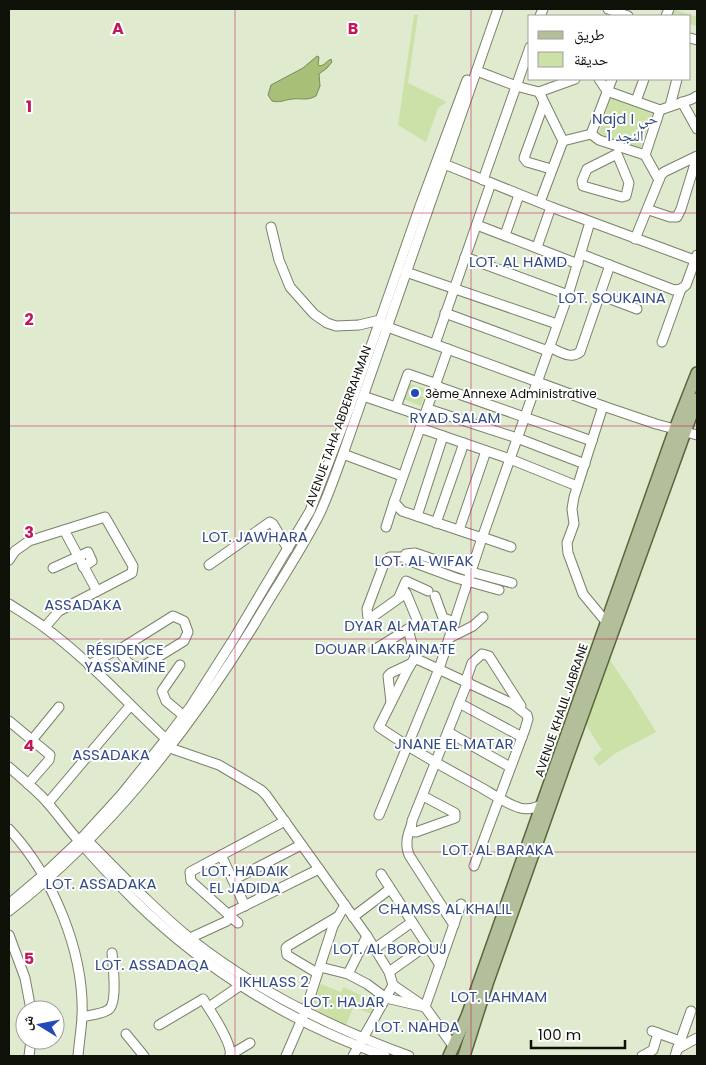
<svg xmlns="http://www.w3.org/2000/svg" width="706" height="1065" font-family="Poppins,'Noto Naskh Arabic',sans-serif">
<rect width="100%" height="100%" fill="#e0eacf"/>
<g fill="#cce1a7">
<polygon points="673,9 697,17 697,26 690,24 690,16 670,16"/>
<polygon points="414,15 418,15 408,83 447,102 438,108 426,142 398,125"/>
<polygon points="611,97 653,112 640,149 598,135"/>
<polygon points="408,383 426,389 425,393 422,392 421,396 424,397 421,406 403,399"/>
<polygon points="610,660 632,693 656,732 616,753 599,766 593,758 602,750 586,725"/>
<polygon points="321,984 341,992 343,987 379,1003 374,1015 353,1007 346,1026 311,1009"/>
</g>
<path fill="#a7bf77" stroke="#798b56" d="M317,56l2,1 -1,8c5,3 8,-4 13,-6l1,3 -5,6 -8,6 1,12 -4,10c-9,5 -14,2 -24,3 -8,1 -12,4 -20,2l-4,-6 3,-10 32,-17z"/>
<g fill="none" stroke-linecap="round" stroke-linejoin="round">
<defs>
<g id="minor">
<polyline points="608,9 628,16"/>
<polyline points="540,16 543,9"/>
<polyline points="666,16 669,9"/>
<polyline points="690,38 697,40"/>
<polyline points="477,71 516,86 539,92 575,79"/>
<polyline points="599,79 607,91 660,110 645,155"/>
<polyline points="612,79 591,134 599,140 645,155 659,180"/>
<polyline points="539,92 563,141 540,202"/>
<polyline points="636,101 644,79"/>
<polyline points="682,102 697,129"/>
<polyline points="544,103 524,158 527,162 551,169"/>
<polyline points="670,106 677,79"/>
<polyline points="660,110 692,99 697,96"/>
<polyline points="563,141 591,134"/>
<polygon points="617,154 629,183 626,196 622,197 583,186 582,181 587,169"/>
<polyline points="444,164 551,207 697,261"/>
<polyline points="483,180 530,47"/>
<polyline points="649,210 670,217 677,217 681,209 697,157"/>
<polyline points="477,225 578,264"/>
<polyline points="271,227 279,260 290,287 314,314 327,323 336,326 359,325 380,320"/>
<polyline points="505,235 519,195"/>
<polyline points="635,239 661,175 664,172 697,156"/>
<polyline points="537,247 551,207"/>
<polyline points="581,254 674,290 681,289 686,285 697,255"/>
<polyline points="465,257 568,295"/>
<polyline points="406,272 557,324"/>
<polyline points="600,295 637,309"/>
<polyline points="445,313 548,351"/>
<polyline points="382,325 603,406"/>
<polyline points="662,342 681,289"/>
<polyline points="435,344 491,183"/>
<path d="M549,347c10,4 21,13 31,5l30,-87"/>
<polyline points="448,349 394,502 402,511 482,538"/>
<polyline points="436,386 592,441"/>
<polyline points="363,396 425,417"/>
<polyline points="396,407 408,374 437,384"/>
<polyline points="428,409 517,438 585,464"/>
<polyline points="420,428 510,459 577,486"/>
<polyline points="343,454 402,476"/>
<polyline points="417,516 443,436"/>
<polyline points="436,523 464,443"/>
<polyline points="386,527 394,502"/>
<polyline points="64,530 97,591"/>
<polyline points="459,530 486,451"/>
<polyline points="482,537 511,547"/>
<polyline points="405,557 390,557 385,561 367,609 368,618 371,618 406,593 418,622 408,629 416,659"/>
<polyline points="9,560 15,551 29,541 105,517 133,566 132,573 59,611 45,627"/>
<polyline points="209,565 270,522 273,524 288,549"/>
<polyline points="53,568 88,552 92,561 83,567"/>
<polyline points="499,590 456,578 410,561 406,559 406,554 415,553 471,572 512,583"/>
<polyline points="435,596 443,618 455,622"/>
<polyline points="399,597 406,581 428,591"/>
<path d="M9,604c11,7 24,15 35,23 44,32 82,75 122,112"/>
<polyline points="607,623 583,594 568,553 567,543 574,524 572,509 574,497 603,406 656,424 697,435"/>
<polyline points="449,638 473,626 483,617"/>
<polyline points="374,650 408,629"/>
<path d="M89,665l29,-16 4,-1 51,-32 11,5 4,11 -4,9 -44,27c-12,-2 -15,-9 -22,-19"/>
<polyline points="180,665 162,691 166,701 184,716"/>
<polyline points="466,680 472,663 482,654 489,656 521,706"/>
<polyline points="391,702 388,676 391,673 410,664"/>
<polyline points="459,703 522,737"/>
<polyline points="9,721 50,755 49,760 28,784"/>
<polyline points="448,732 510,767"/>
<polyline points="32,740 59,707"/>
<polyline points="170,748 219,765 261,790 266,795 367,936 389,972 393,985 425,1007 454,1047"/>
<path d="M9,767c12,11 25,21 36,33 12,13 22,28 34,41 18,21 37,41 57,61 70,68 156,122 249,154"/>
<polyline points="423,796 455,813 455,818 416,832 411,831 412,821 468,681"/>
<polyline points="48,803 130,706"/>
<polyline points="379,815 439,669 482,538 568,295 590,222"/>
<path d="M411,826c-4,11 -6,18 -2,29l45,70"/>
<path d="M9,829c44,47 76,124 73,189 -1,13 -3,26 -4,38"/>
<path d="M85,838c35,35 69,71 107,102 65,51 140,88 217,116"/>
<polyline points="221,855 245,906"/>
<path d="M474,866l51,-137 3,-10 -1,-4 -14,-11 -94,-44 -5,-1 -7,12 -28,56c33,23 68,42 103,61 12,7 25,16 38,20 8,2 16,0 23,-4"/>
<polyline points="381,874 440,965"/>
<polyline points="233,880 301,845"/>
<polyline points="9,904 42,876 79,841 121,795 166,739 191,706 233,640 310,511 348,412 420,206 467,80"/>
<path d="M9,911c100,-78 178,-178 245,-286 21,-36 45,-71 64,-108 10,-20 17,-42 25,-63l155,-445"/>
<polyline points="228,914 319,869"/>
<polyline points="230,916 238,923"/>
<polyline points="353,917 390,889"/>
<polyline points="9,935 25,978 31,1010"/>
<polyline points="190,938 227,921 230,916 191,881 190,872 285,821"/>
<polyline points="374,949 412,922"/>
<polyline points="320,967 348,974 367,936"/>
<polyline points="389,972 427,945"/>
<polyline points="317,973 287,955 286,948 288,946 337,917"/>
<polyline points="348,974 367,984 386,998 425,1007 461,904"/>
<polyline points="209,1007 244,983"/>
<path d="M82,1017c8,-2 20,-3 26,-7 10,-6 5,-45 4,-57"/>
<path d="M159,1025l44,-26c7,11 30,45 27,57"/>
<polyline points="652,1031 680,1041"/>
<polyline points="126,1034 144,1056"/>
<polyline points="677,1049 697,1038"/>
<polyline points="230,1055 250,1043"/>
<polyline points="29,1056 31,1040"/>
<polyline points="286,1056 305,1012 333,926 345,905"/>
<polyline points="353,1056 393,985"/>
<polyline points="642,1056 653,1050 658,1033"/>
<polyline points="675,1056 691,1011"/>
</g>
<g id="major">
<polyline points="449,1056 467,1016 675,429 697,373"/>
<polyline points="464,1056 487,984 566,761 697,399"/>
</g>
</defs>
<use href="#minor" stroke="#79826a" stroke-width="11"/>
<use href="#major" stroke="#58673b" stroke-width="14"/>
<use href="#minor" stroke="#fff" stroke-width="9"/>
<use href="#major" stroke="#b3bf9a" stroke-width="11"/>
</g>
<path fill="none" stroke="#c2185b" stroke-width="1" stroke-opacity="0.55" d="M235,9v1047M471,9v1047M9,213h688M9,426h688M9,639h688M9,852h688"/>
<circle fill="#224bb9" stroke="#fff" stroke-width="2" cx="415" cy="393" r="5"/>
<g text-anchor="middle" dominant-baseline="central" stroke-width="4" stroke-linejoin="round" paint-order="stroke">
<g font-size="12" fill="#0e1108" stroke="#fff" text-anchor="start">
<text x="425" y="393">3ème Annexe Administrative</text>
</g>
<g font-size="12" fill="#0e1108" stroke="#fff">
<text transform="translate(338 426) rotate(-70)">AVENUE TAHA ABDERRAHMAN</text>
<text transform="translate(561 710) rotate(-71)">AVENUE KHALIL JABRANE</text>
</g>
<g font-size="15" fill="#344d87" stroke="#fff">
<text x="625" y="118">Najd I حي<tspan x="625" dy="17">النجد 1</tspan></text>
<text x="518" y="261">LOT. AL HAMD</text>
<text x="612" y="297">LOT. SOUKAINA</text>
<text x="455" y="417">RYAD SALAM</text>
<text x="255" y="536">LOT. JAWHARA</text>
<text x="424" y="560">LOT. AL WIFAK</text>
<text x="83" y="604">ASSADAKA</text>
<text x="401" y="625">DYAR AL MATAR</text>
<text x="385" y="648">DOUAR LAKRAINATE</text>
<text x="125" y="649">RÉSIDENCE<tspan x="125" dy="17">YASSAMINE</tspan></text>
<text x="454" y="743">JNANE EL MATAR</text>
<text x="111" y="754">ASSADAKA</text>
<text x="498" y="849">LOT. AL BARAKA</text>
<text x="245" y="870">LOT. HADAIK<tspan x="245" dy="17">EL JADIDA</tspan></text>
<text x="101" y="883">LOT. ASSADAKA</text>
<text x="445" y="908">CHAMSS AL KHALIL</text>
<text x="390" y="948">LOT. AL BOROUJ</text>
<text x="152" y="964">LOT. ASSADAQA</text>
<text x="274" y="981">IKHLASS 2</text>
<text x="499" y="996">LOT. LAHMAM</text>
<text x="344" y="1001">LOT. HAJAR</text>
<text x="417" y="1026">LOT. NAHDA</text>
</g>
</g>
<g font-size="16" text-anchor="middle" font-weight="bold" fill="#c2185b" stroke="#fff" stroke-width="4" stroke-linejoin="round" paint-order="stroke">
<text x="118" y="34">A</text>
<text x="353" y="34">B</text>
<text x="29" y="112">1</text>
<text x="29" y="325">2</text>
<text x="29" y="538">3</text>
<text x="29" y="751">4</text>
<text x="29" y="964">5</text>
</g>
<rect width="706" height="1065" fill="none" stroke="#0e1108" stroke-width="20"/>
<rect x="528" y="15" width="162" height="65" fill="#ffffff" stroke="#9fa09c"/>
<rect x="538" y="31" width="25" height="8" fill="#b3bf9a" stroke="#9fa09c"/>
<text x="574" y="40" font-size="15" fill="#0e1108">طريق</text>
<rect x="538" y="52" width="25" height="15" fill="#cce1a7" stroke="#9fa09c"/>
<text x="574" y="65" font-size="15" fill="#0e1108">حديقة</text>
<g transform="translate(40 1025) rotate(280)"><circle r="24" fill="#ffffff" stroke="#9fa09c"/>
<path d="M0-4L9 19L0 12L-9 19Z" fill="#224bb9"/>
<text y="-8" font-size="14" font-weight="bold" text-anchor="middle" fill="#0e1108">ش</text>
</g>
<path d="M531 1040v8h94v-8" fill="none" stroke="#0e1108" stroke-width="2.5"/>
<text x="538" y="1040" font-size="15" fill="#0e1108" stroke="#ffffff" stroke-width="4" paint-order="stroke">100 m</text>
</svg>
